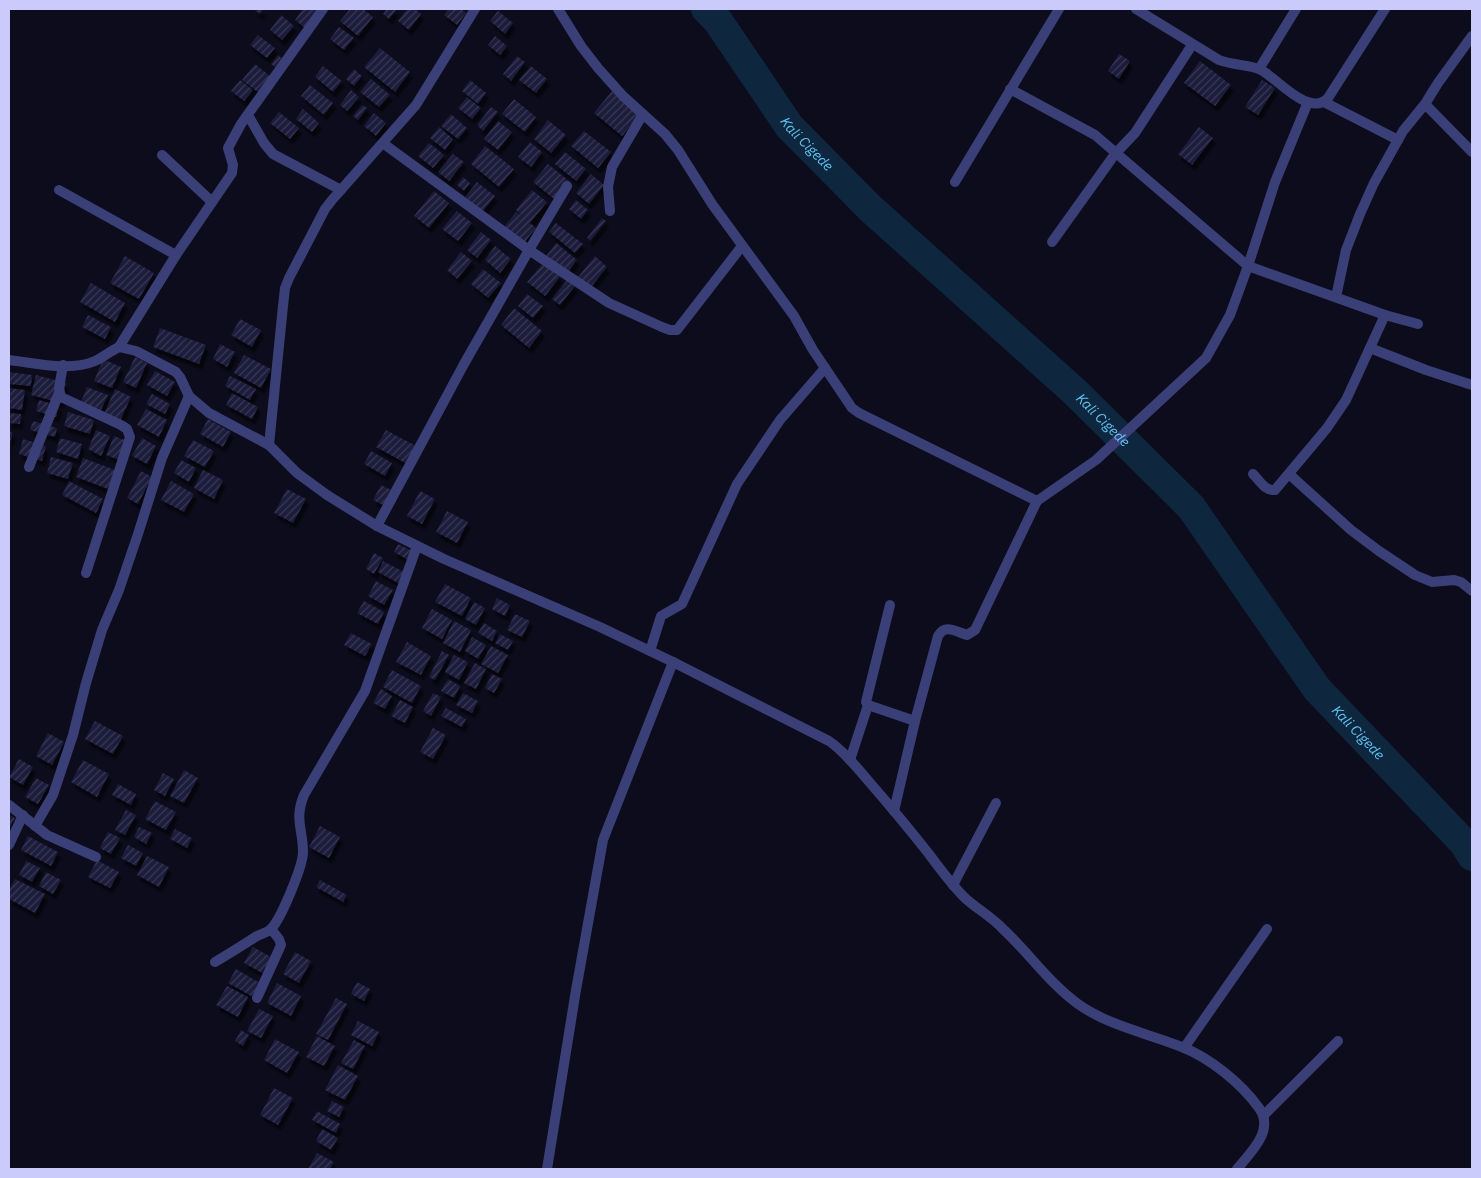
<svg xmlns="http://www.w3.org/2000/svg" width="1481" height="1178" font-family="'IBM Plex Sans',sans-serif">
<defs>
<pattern id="building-hatch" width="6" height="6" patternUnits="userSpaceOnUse" patternTransform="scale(1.25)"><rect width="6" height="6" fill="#1c1a3b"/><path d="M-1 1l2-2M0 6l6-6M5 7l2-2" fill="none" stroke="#3c3a58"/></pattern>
<filter id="shadow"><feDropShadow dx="3" dy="5.5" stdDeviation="1" flood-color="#0009"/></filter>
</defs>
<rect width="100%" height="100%" fill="#0d0c1c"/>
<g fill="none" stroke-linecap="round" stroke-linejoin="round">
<path stroke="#0e273e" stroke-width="30" id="s1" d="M706,9l12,12 71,105 81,82 205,184 116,115 126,182 147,154 8,13"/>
</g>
<g fill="url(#building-hatch)" filter="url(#shadow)">
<polygon points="253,9 264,9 260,14"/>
<polygon points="303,9 314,9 318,12 305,28 295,20"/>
<polygon points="350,9 363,9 373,17 358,36 340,21"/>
<polygon points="387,9 397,9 389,19 383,14"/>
<polygon points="407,9 415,9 421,14 409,30 398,21"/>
<polygon points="449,9 461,9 466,13 457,25 444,15"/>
<polygon points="498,11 513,23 505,34 490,21"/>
<polygon points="281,15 294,26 282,40 270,30"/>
<polygon points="339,27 354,38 344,50 330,39"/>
<polygon points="258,35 275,48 267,58 250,45"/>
<polygon points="495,36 507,46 500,55 488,45"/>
<polygon points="380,48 410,72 395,92 364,67"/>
<polygon points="1119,54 1130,61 1119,79 1108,71"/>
<polygon points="278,55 285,61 278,70 271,64"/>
<polygon points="517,56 525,62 511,81 503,74"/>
<polygon points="1200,61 1231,85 1215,106 1184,83"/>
<polygon points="255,64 271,77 259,93 242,80"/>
<polygon points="323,66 342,81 333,92 315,77"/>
<polygon points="531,66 547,79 536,93 519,80"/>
<polygon points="354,69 362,76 354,86 346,79"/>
<polygon points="371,79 390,95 379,107 360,92"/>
<polygon points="240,80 253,90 244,101 231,91"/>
<polygon points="470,80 486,93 478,104 462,91"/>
<polygon points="1262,80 1275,88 1258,115 1245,107"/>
<polygon points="310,85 333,103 324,115 301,96"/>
<polygon points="351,90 359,97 347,111 340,105"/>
<polygon points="612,91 640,114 622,136 594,113"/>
<polygon points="467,97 481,108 472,119 458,108"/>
<polygon points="514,99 536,117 525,132 502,114"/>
<polygon points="362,105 367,108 358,120 353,116"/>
<polygon points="491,107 498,112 483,131 477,125"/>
<polygon points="303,109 319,123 312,132 296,119"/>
<polygon points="279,112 299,128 290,139 270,123"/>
<polygon points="374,113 386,123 376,136 364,126"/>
<polygon points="451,114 467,128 458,139 441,126"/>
<polygon points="548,120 566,135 551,153 534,139"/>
<polygon points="498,121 512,132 498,150 484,139"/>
<polygon points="439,127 453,139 445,150 430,138"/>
<polygon points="1199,127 1213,138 1192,165 1178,154"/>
<polygon points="584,131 611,152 598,168 571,146"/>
<polygon points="530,142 542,152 531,167 518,157"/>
<polygon points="429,143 444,155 433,168 418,156"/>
<polygon points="485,146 514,169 499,187 471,164"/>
<polygon points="565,152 586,169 576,181 555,164"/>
<polygon points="453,154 464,162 449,181 438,172"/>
<polygon points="548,164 569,181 554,199 533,182"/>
<polygon points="591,174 604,185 589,204 576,193"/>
<polygon points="463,177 470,183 464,191 457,185"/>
<polygon points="477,182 495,196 483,211 465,197"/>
<polygon points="532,190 547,202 530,223 536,228 524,243 504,227 516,212 522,216 516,210"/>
<polygon points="434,191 449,203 429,228 414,216"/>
<polygon points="576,200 588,210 581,219 569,209"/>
<polygon points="457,211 472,223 458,241 442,229"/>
<polygon points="602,218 606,221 590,241 587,238"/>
<polygon points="556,223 583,244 575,253 549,232"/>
<polygon points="481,232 491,240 477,258 467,250"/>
<polygon points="556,243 577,260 567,273 546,256"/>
<polygon points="495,246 511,259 500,273 485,260"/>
<polygon points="461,252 472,261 457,279 447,270"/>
<polygon points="125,256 154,273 139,299 110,283"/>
<polygon points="595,256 607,267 591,287 578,277"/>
<polygon points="543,263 560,277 545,296 527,282"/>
<polygon points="483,269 501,283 488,298 471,284"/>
<polygon points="567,280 575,286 560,305 552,299"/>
<polygon points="91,283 125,303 115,322 80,302"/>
<polygon points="527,294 543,306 533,318 518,306"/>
<polygon points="514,308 542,331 529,348 501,325"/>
<polygon points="88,315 111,327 105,339 82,327"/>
<polygon points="240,319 261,330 252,347 231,335"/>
<polygon points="160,328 206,345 199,364 153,347"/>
<polygon points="220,344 235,352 227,367 213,359"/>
<polygon points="244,355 271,369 261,388 234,373"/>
<polygon points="135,357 147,363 136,388 123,382"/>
<polygon points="103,359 121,367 112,388 94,381"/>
<polygon points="155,371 175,382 167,396 147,385"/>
<polygon points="9,372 32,375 31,386 9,384"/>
<polygon points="36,375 66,383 61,403 31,395"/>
<polygon points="230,376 256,389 250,400 225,386"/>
<polygon points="87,387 108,395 101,410 81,402"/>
<polygon points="9,388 25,390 22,410 9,408"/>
<polygon points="115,389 131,397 120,421 104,414"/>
<polygon points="232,393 258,407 252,419 226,405"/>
<polygon points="152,394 170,404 165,414 146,404"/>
<polygon points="39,400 59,406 56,417 36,411"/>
<polygon points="146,409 167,420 159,437 137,425"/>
<polygon points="68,412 94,420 90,434 64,426"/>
<polygon points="9,413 21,414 20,424 9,423"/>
<polygon points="208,419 231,432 223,447 200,434"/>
<polygon points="33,421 57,428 55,437 30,430"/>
<polygon points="96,430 110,436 101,456 88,449"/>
<polygon points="386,430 416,446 407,464 376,447"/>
<polygon points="9,431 13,433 9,445"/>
<polygon points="114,436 127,441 119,460 106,455"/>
<polygon points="60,438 82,444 78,459 56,452"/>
<polygon points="142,438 156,446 147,464 132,456"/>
<polygon points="23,439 46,446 42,461 19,454"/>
<polygon points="193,440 214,451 205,467 184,456"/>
<polygon points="371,451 392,463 385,476 364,464"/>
<polygon points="51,457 73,463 68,479 47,473"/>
<polygon points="83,458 115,470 108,489 76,477"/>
<polygon points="181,460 196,468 189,482 174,473"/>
<polygon points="203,470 223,480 214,499 194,488"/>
<polygon points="141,471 152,477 138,504 127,498"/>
<polygon points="69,481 103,499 96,513 62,495"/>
<polygon points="171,481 194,494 184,512 161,500"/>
<polygon points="381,485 393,491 385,506 373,500"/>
<polygon points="287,489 306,499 293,523 274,513"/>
<polygon points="420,491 435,499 422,524 407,516"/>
<polygon points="447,511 468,522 457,543 436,532"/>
<polygon points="398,544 412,551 408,560 394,552"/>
<polygon points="374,553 383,558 374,574 366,569"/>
<polygon points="383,561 404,572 398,583 378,572"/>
<polygon points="376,581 393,590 384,605 368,596"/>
<polygon points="445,584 471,598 462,616 435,602"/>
<polygon points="497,598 510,605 505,616 492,609"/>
<polygon points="364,601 384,612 378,624 357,613"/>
<polygon points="474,602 485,608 476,625 465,619"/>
<polygon points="432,609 452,620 442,639 422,628"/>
<polygon points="515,614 530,621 522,637 507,630"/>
<polygon points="454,621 471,630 460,652 443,643"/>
<polygon points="484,623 497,631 492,641 478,633"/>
<polygon points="351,633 372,644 365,656 344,645"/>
<polygon points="500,634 513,641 508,650 495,643"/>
<polygon points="472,637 486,645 478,659 465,651"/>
<polygon points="407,642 431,656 421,675 396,662"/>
<polygon points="491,646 508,655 498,673 481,664"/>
<polygon points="442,651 449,655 435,680 429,677"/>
<polygon points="454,655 468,662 459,680 445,672"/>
<polygon points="475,663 486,669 476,689 464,683"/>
<polygon points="392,670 421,686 412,703 383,687"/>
<polygon points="492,674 502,679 494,693 485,688"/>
<polygon points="448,679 460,686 454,698 441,691"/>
<polygon points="381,689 392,696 385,709 373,703"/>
<polygon points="433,693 441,697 431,716 423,711"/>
<polygon points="463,693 478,701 472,713 456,705"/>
<polygon points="400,700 413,707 405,723 391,716"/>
<polygon points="446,708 466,719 462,727 441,716"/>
<polygon points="95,721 123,736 113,754 85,739"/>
<polygon points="433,728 446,735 433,759 420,752"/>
<polygon points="48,733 64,742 52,765 36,756"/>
<polygon points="19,759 33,767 23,785 9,777"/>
<polygon points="83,760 109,774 97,797 71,782"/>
<polygon points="184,770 198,778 184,803 170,796"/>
<polygon points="163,773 174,779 165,796 154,790"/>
<polygon points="36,778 49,785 38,804 25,797"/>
<polygon points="118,784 136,794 131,805 112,795"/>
<polygon points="155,801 176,812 166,830 145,819"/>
<polygon points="126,810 136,815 125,835 115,830"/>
<polygon points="9,815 15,818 9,829"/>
<polygon points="320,826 340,837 329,858 309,847"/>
<polygon points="139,827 152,833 146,844 134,837"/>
<polygon points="175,829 192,838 187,848 170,839"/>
<polygon points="108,832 120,838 111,854 100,848"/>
<polygon points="28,836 58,852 51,866 21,850"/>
<polygon points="128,845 143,853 136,866 121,858"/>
<polygon points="147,856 169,867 159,887 137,875"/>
<polygon points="97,860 119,872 110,888 88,877"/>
<polygon points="26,861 40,868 32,882 19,875"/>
<polygon points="46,872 61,880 53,894 39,886"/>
<polygon points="15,879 45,894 35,913 9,899 9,890"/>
<polygon points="320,880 347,895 343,902 316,887"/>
<polygon points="253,947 271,957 262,973 244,963"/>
<polygon points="295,952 311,961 299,983 283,974"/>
<polygon points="236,969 260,983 253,997 228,983"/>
<polygon points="357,982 370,989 364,1001 351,994"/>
<polygon points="277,983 301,996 291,1016 267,1003"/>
<polygon points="227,986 248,997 238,1017 216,1005"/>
<polygon points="336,998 347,1004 328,1040 316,1034"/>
<polygon points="259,1009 273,1016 261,1038 247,1031"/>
<polygon points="358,1021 379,1032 372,1046 351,1035"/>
<polygon points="241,1030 249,1035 243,1046 235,1041"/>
<polygon points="317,1036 335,1046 324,1066 306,1057"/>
<polygon points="275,1039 299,1052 287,1073 264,1060"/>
<polygon points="354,1040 365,1046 353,1069 341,1063"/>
<polygon points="338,1065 358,1076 345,1100 325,1090"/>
<polygon points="274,1088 293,1098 278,1125 260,1115"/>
<polygon points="332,1101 344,1107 339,1117 327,1111"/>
<polygon points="317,1111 340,1124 336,1133 312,1120"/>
<polygon points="322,1129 338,1138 331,1150 316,1141"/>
<polygon points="317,1153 334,1162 330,1169 308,1169"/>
</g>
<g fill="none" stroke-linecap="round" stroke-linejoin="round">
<g stroke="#3a4077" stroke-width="10">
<polyline points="558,9 581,46 598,68 623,96 665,134 678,150 712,204 794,316 813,350 852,408 859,413 1037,501"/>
<path d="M1136,9l83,51c12,5 33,5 42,10 16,8 48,48 67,28l57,-89"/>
<polyline points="1259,69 1296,9"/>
<path d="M1010,89l85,46 153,131 137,49 -39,85 -19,28 -52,62c-10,1 -15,-9 -22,-16"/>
<polyline points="1324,102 1398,140"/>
<polyline points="1425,104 1472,152"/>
<polyline points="248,115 264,143 273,154 341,190"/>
<polyline points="162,155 212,202"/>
<polyline points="955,182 1059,9"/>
<polyline points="567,186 529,250 609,303 662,327 670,330 677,330 742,246"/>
<polyline points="59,190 176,255"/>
<polyline points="610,211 608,187 612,167 643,114"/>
<polyline points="1052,242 1115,154 1135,133 1192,45"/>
<polyline points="1336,297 1346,250 1360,214 1374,183 1403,131 1425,104 1438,83 1472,36"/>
<polyline points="1385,315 1418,324"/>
<polyline points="119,347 176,255 232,173 233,165 228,148 241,124 323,9"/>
<polyline points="1370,348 1426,370 1472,385"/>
<path d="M9,360c27,3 60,12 86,1 8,-4 16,-10 24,-14l17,4 40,21 4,5 9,19 20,17 60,32 28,28 30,22 50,31 67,33 156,68 73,35 156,79c16,11 29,28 42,43 20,23 39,46 58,70 11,15 23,31 36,44 12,11 27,19 38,31 26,24 46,54 75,75 31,22 69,29 104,43 28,11 59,36 77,61 16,22 -8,44 -22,61"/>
<polyline points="63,365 59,388 61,397 121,425 127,429 130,437 86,573"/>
<polyline points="269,445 283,306 285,288 289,278 325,209 332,200 416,105 475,9"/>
<polyline points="29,467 59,393"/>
<polyline points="1289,474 1351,530 1379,551 1415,575 1432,582 1454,580 1461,582 1472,591"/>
<polyline points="377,526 464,364 529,250 384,144"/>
<polyline points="890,605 866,702 868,705 915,721"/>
<polyline points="650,651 661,616 682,604 737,484 780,420 825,368"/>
<polyline points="850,760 868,705"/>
<polyline points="9,805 47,835 96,857"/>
<path d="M894,811l21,-90 23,-85c7,-12 17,-5 29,-1l8,-5 62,-129 59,-41 110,-102 24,-43 18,-49 27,-84 33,-80"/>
<polyline points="35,826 53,795 73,735 86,683 102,630 119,590 138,534 162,458 189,396"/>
<polyline points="9,845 23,815"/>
<polyline points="953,885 996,803"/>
<path d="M215,962c14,-8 28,-17 42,-26 4,-2 11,-4 14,-7 10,-10 32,-63 32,-77 0,-23 -9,-33 1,-57l61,-104 52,-145"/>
<polyline points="257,998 281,945 279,939 271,929"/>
<polyline points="1184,1048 1267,929"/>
<polyline points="1264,1115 1338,1041"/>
<polyline points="547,1169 576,990 603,840 673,662"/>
</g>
</g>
<g text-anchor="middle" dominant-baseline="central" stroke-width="4" stroke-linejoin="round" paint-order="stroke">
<g font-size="14" font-style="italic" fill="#60c3f4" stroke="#0d0c1c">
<text stroke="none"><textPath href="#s1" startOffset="169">Kali Cigede</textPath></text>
<text stroke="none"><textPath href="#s1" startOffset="574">Kali Cigede</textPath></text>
<text stroke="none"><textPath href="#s1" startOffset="979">Kali Cigede</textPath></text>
</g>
</g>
<rect width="1481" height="1178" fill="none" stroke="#cbcbfb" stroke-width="20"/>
</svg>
